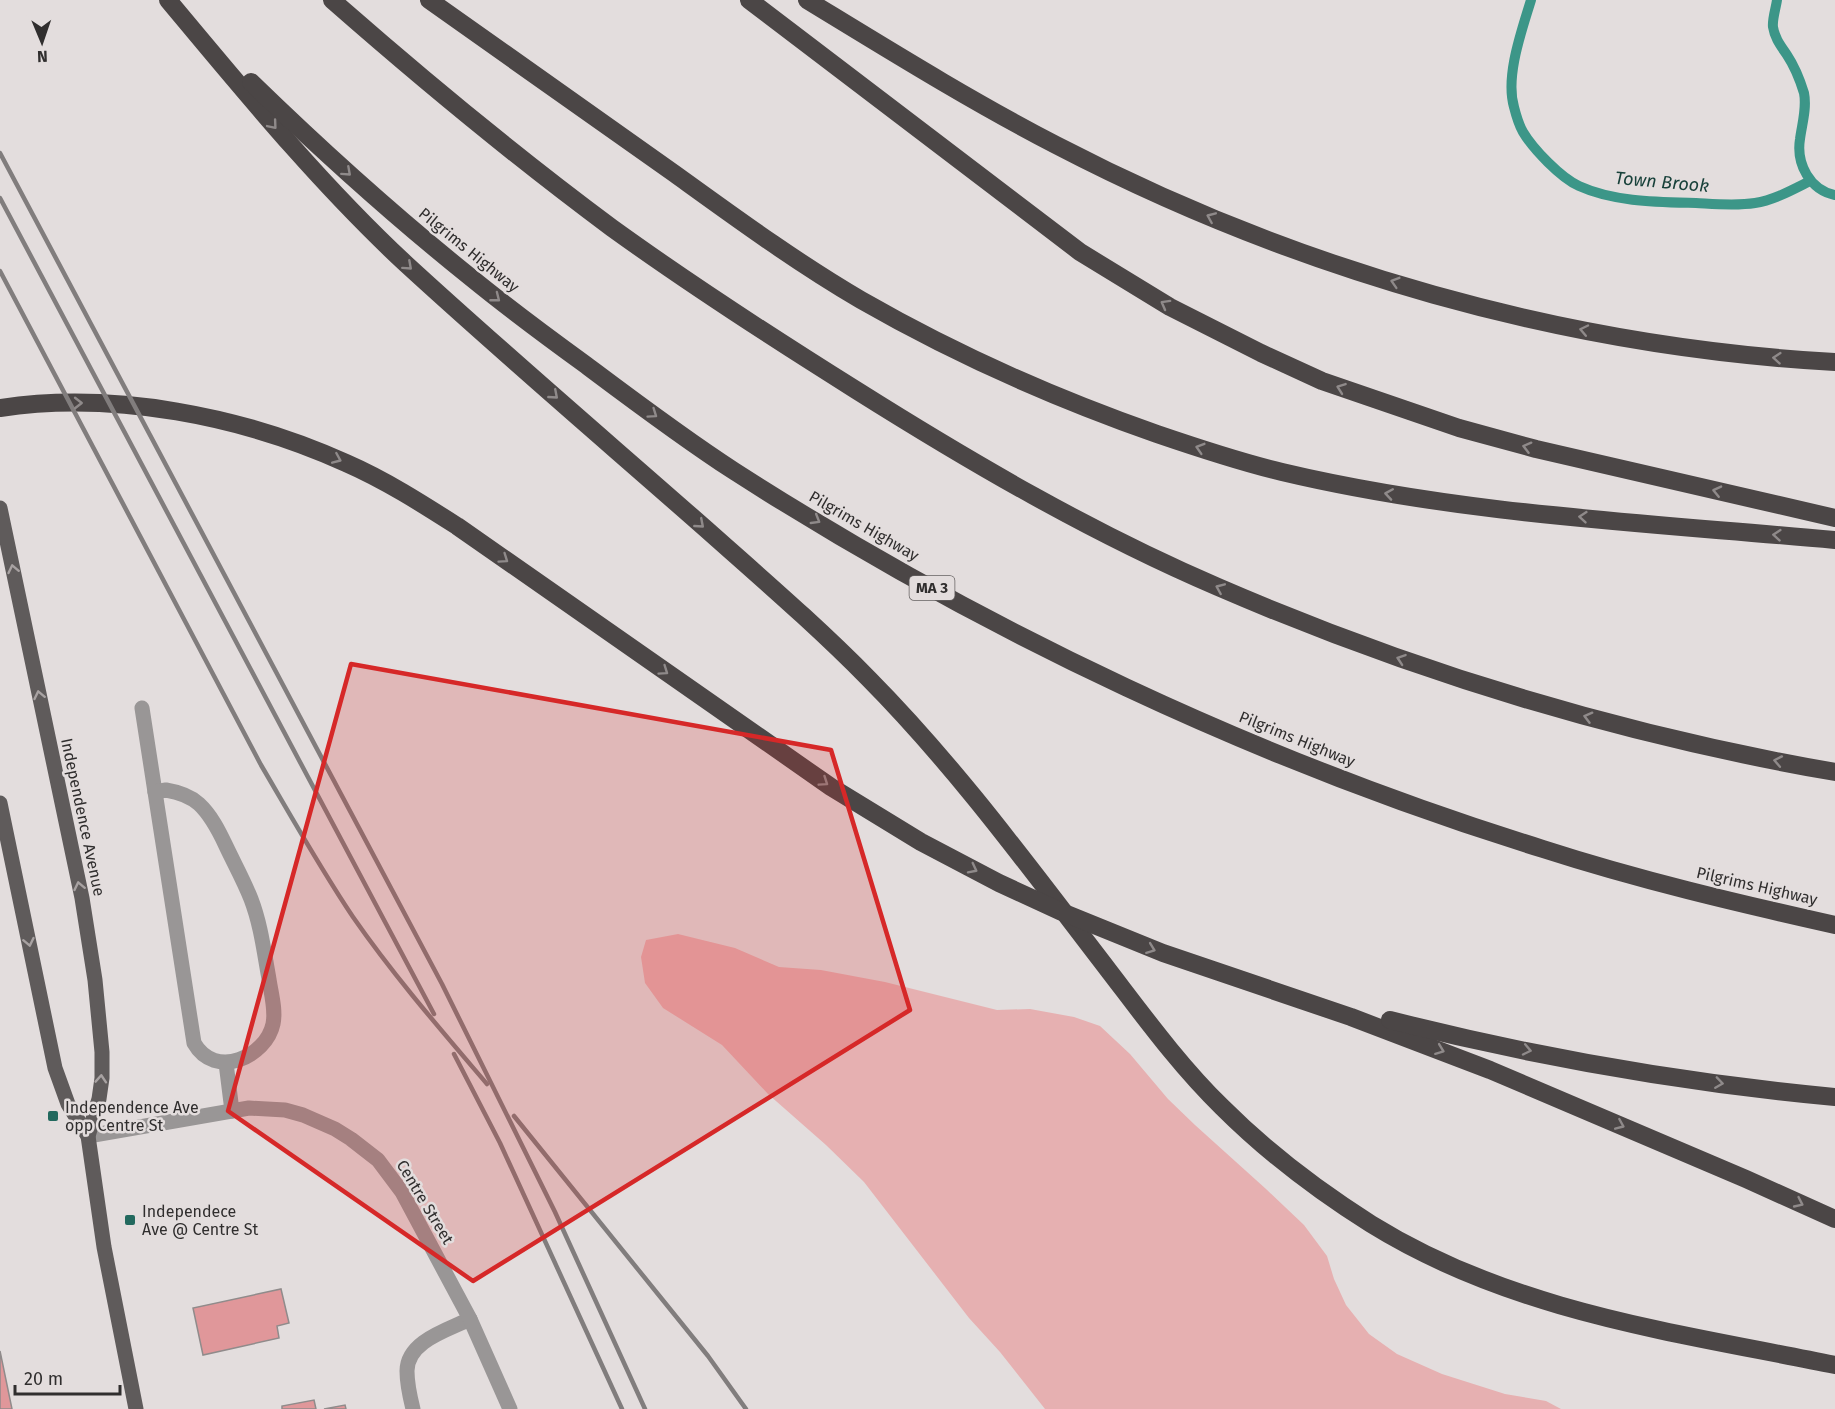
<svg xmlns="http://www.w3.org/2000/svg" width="1835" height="1409" font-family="'Fira Sans',sans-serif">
<rect width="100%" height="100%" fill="#e3dddd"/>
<polygon fill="#e6b0b1" points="678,934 735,948 779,967 821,970 885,982 997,1010 1030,1009 1074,1017 1100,1026 1130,1054 1168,1099 1195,1125 1266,1189 1304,1225 1327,1256 1334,1279 1346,1305 1369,1334 1397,1354 1442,1374 1505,1394 1546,1401 1561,1409 1045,1409 1000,1352 969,1318 864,1182 826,1145 768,1094 722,1045 663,1008 645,983 641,957 646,940"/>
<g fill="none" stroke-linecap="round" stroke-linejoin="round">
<g stroke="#3c9688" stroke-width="10">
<path d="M1531,0c-9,30 -26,76 -17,107 2,8 5,18 9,25 10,17 38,46 56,54 35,16 79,16 117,17 19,1 40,3 59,0 19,-3 37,-13 55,-22"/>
<path d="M1777,0c-1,8 -5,19 -4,27 2,12 8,19 14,28 8,12 13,25 17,38 3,15 -2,31 -4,46 -4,25 10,51 35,56"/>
</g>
</g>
<g fill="#e0979a" stroke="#908b8b" stroke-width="1.5">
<polygon points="281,1289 289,1323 277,1326 279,1338 203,1355 193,1308"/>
<polygon points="0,1351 12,1409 0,1409"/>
<polygon points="314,1400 316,1409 282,1409 282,1406"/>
<polygon points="345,1405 346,1409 324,1409"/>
</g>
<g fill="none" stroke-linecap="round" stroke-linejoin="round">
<g stroke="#999696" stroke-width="15">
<polyline points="142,708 155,792"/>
<path d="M166,790c12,2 23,5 33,14 12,11 20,27 27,42 8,17 18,35 25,53 10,26 13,53 18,80 2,14 7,31 4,45 -7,33 -58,56 -79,19l-39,-251z"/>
<polyline points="226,1063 232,1111"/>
<path d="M413,1409c-3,-12 -6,-25 -6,-38 0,-30 41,-41 63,-52"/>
</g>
<polyline stroke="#999696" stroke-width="15" points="88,1136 249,1108 285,1110 303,1115 335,1129 351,1139 378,1160 402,1192 470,1319 510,1409"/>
<g stroke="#5f5b5b" stroke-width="15">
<polyline points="0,508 82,898 95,980 102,1052 102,1078 99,1099 88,1136 104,1247 136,1409"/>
<polyline points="0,803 55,1068 68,1104 88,1136"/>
</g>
<g stroke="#4b4646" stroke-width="18">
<path d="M168,0c76,91 151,183 238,264 98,90 200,177 300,265 55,49 111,97 163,150 89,90 163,192 240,292 36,47 71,95 113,136 45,45 95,83 149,117 142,88 303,108 464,141"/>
<path d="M332,0c90,79 183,156 280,228 79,57 161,110 244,162 116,73 236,143 362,197 199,86 404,148 617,185"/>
<path d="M429,0c82,58 164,116 246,174 61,44 121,88 186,126 94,54 193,98 296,134 41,14 83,28 125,38 181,43 369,51 553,68"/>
<polyline points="749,0 1080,252 1170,307 1261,353 1322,381 1459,428 1536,449 1835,518"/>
<path d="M807,0c82,50 164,101 249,145 240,125 508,202 779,217"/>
<path d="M251,82c70,68 142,133 218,194 38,31 77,60 117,89 48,36 97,73 148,106 251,161 525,290 809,378 96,31 194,54 292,76"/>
<path d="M0,408c114,-17 242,8 346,55 39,17 75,40 111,63l374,261 90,55 78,41 63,29 101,41 188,64 139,53 256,109 89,40"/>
<path d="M1390,1020c146,37 295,63 445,77"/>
</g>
<g stroke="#817d7d" stroke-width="4.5">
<polyline points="0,153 442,984 555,1212 645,1409"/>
<polyline points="0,198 434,1014"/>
<path d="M0,271l261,494c30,51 59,103 92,152 41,59 88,113 134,167"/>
<polyline points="454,1054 500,1143 622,1409"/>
<polyline points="514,1116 708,1356 746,1409"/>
</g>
</g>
<defs><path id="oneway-chevron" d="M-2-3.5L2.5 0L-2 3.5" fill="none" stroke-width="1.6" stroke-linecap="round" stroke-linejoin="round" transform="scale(1.5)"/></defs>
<g stroke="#8f8a8a">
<use href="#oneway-chevron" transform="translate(273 125) rotate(50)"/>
<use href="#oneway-chevron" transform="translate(347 172) rotate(42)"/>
<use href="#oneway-chevron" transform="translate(1211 217) rotate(-157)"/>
<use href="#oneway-chevron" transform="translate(408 266) rotate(42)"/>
<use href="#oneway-chevron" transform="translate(1395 282) rotate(-163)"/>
<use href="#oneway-chevron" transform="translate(496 298) rotate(38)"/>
<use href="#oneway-chevron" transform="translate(1165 304) rotate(-151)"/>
<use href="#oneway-chevron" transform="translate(1584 330) rotate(-168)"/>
<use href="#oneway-chevron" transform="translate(1777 358) rotate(-175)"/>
<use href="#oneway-chevron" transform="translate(1341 388) rotate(-160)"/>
<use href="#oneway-chevron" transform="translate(554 395) rotate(41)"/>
<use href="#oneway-chevron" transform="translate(78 403)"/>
<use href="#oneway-chevron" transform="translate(653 414) rotate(35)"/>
<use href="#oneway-chevron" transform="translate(1527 447) rotate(-165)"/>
<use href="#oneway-chevron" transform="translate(1200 448) rotate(-163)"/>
<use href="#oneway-chevron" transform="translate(337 459) rotate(23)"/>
<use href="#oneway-chevron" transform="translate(1717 491) rotate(-167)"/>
<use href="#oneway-chevron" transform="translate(1389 494) rotate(-171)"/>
<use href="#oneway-chevron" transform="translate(1583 517) rotate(-175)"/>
<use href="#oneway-chevron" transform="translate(816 520) rotate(31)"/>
<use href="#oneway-chevron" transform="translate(700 524) rotate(41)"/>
<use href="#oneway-chevron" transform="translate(1777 535) rotate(-175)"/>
<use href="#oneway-chevron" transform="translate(504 559) rotate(35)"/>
<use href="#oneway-chevron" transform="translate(1220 588) rotate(-157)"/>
<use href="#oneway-chevron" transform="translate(1401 659) rotate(-161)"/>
<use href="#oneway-chevron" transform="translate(664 671) rotate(35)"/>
<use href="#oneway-chevron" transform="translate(1588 717) rotate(-165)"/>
<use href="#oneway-chevron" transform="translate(1778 761) rotate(-169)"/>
<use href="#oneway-chevron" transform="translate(824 782) rotate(34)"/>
<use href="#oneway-chevron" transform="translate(973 869) rotate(27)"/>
<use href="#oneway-chevron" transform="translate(1151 949) rotate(21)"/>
<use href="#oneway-chevron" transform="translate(1440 1050) rotate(21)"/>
<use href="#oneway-chevron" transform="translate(1527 1050) rotate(12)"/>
<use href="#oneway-chevron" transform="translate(1719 1083) rotate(8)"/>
<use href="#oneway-chevron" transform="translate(1620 1125) rotate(23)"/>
<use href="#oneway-chevron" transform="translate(1799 1203) rotate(25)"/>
</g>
<g stroke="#a8a2a2">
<use href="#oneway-chevron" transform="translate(13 569) rotate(-102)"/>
<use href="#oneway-chevron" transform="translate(39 695) rotate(-102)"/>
<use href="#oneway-chevron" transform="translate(79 886) rotate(-102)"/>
<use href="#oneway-chevron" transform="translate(29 942) rotate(78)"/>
<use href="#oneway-chevron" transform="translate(101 1079) rotate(-86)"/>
</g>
<path fill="#d62828" fill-opacity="0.2" stroke="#d62828" stroke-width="4.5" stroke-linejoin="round" d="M351,664l480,86 79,260 -437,271 -245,-170z"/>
<g fill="#22695e" stroke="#e3dddd" stroke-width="2">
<rect x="47" y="1110" width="12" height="12" rx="3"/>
<rect x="124" y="1214" width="12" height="12" rx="3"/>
</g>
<g text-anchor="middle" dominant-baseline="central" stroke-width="5" stroke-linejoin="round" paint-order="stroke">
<rect fill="#e3dddd" stroke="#666262" stroke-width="1.5" x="909.5" y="576" width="45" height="24" rx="4.5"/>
<g font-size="15" font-weight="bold" fill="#302e2e">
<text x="932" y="588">MA 3</text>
</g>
<g font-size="16" fill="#302e2e" stroke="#e3dddd">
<text transform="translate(469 250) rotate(39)">Pilgrims Highway</text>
<text transform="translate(864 526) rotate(30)">Pilgrims Highway</text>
<text transform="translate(1297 739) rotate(22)">Pilgrims Highway</text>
<text transform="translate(83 817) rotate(78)">Independence Avenue</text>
<text transform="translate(1757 886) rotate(13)">Pilgrims Highway</text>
<text transform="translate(425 1202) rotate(59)">Centre Street</text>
</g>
<g font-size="16" fill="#302e2e" stroke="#e3dddd" text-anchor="start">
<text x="65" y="1107">Independence Ave<tspan x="65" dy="18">opp Centre St</tspan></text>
<text x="142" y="1211">Independece<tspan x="142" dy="18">Ave @ Centre St</tspan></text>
</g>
<g font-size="18" font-style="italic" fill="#18413a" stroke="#e3dddd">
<text transform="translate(1662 182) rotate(5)">Town Brook</text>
</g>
</g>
<g transform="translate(42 42) rotate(178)" stroke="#e3dddd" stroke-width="4.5" paint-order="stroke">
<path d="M0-4.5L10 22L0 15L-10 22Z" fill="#302e2e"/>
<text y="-9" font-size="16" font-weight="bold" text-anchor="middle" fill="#302e2e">N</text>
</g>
<path d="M15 1385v9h105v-9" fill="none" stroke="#302e2e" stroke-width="3"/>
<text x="24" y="1385" font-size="18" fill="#302e2e" stroke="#e3dddd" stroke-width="4.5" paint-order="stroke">20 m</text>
</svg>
